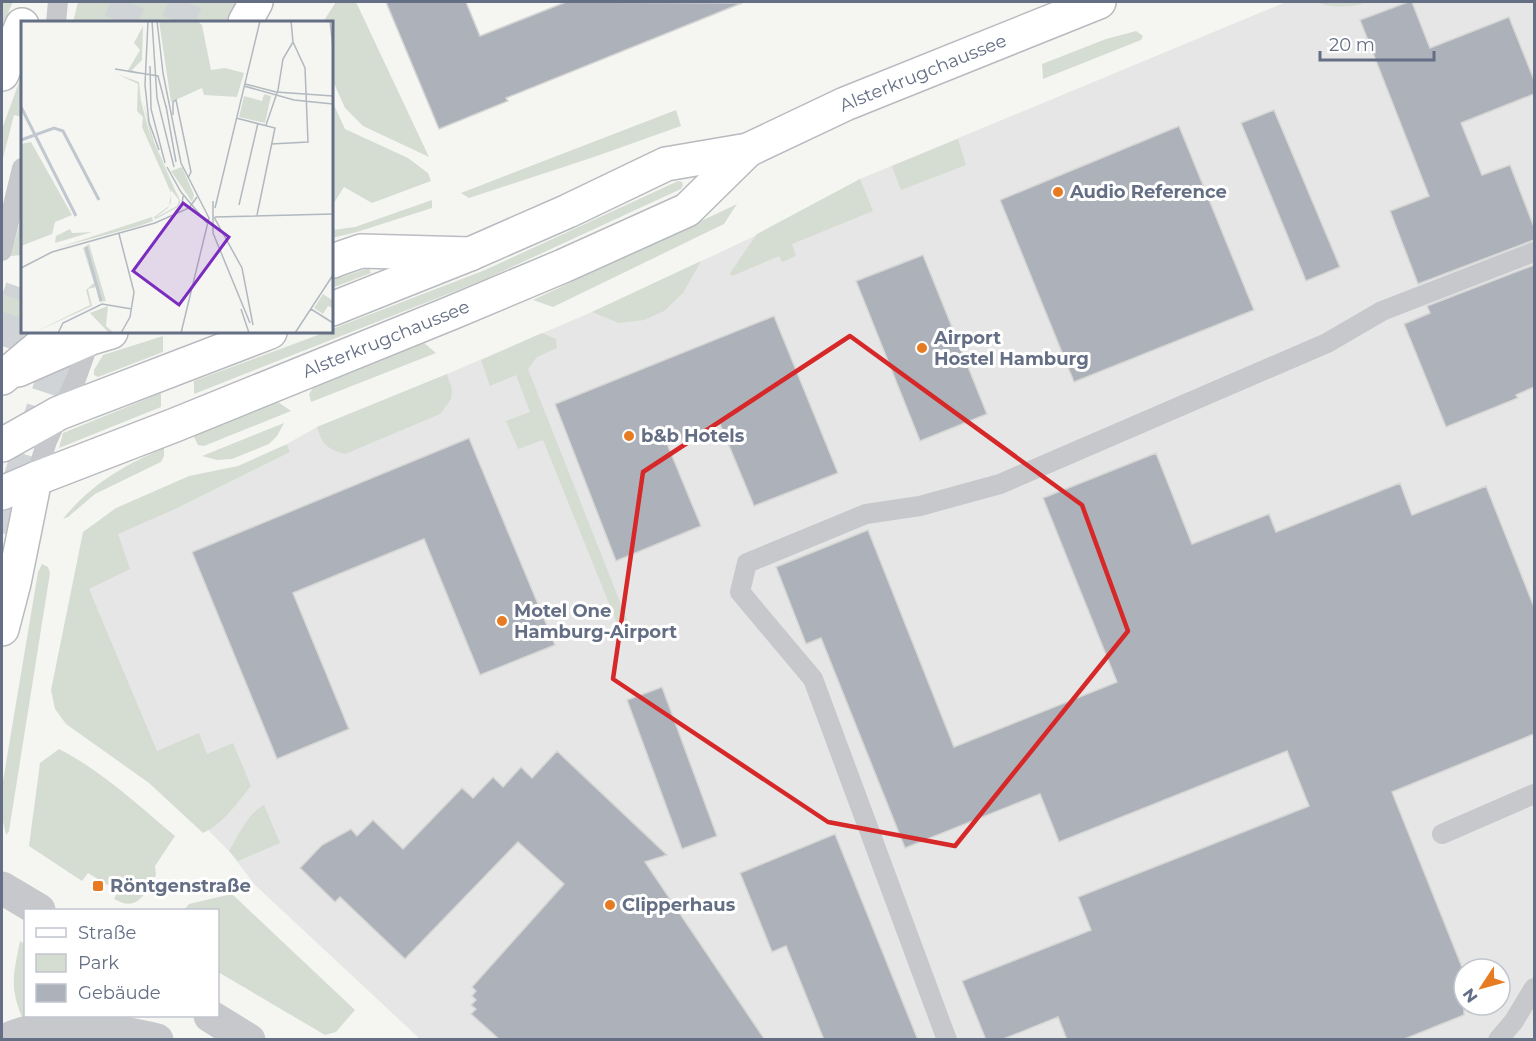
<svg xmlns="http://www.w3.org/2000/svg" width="1536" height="1041" font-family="Montserrat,sans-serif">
<rect width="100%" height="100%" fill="#f5f6f2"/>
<path fill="#e5e6e5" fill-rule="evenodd" d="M1286,2h248l-1,1037h-1113l-165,-154 -26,-34 -81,-81 -74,-184 35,-64 181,-70 -3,-8 30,-17 130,-53 145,-62 176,-82 92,-51zM1464,969h36v36h-36z"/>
<g fill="#d5ddd3">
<polygon points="2,2 13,2 2,26"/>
<polygon points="78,2 243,2 233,22 73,22"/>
<polygon points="336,2 356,2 429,157 363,126 345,108 332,79 332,22 323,22"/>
<path d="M1316,2h51c-15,6 -36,6 -51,0z"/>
<polygon points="1136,31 1143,36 1141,40 1043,79 1042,64 1106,39"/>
<polygon points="22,74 22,117 14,115 2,162 2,129"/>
<polygon points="332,101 345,129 408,158 428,173 431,181 372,203 344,187 332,206"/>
<polygon points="676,110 681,126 594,157 469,198 461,193"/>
<polygon points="958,139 966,165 901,190 892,166"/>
<polygon points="860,179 873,211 792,244 796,256 782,262 779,256 732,276 730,273 757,234"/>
<polygon points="678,181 682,182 683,185 681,189 486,279 194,394 194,381 326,332 332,332 332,329 485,270"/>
<polygon points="432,200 432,208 357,232 332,238 332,230 355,227"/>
<polygon points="737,204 724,224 553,307 533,300"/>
<polygon points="22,214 22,255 11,256"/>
<polygon points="701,261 683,293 664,311 644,320 619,323 592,312"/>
<polygon points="369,268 371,273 332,288 332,280"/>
<polygon points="22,292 22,332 32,332 17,342 2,347 2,295"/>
<polygon points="542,333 556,339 557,348 537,357 528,369 633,635 623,638 543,440 518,449 506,421 530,412 516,375 490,386 481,360"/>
<polygon points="163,336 163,352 98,377 94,375 94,370 103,355"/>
<polygon points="424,343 436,353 311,402 309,394 313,388"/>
<path d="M447,374l5,15 -1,10 -11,15 -95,40c-19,-6 -22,-8 -28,-27z"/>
<polygon points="161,393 161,407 59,448 63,433"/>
<polygon points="278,402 291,411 204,446 198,445 193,435"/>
<polygon points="284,423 277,436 269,444 232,459 217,460 202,456"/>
<path d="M287,444l3,8 -115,57 -57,25 12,35 -41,20 68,162 42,-18 8,21 26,-11 18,43c-13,16 -29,39 -48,47l-54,-50 -83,-59 -11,-15 -4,-19 32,-158 33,-24 73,-32 49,-10z"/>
<path d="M164,448v8l-3,6 -66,32 -27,23 -5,2c27,-34 61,-54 101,-71z"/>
<polygon points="42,564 48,567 50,573 9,831 6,835 2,817 2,787 38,572"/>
<path d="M59,749c43,22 79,56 116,87l-20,30 1,9c-11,18 -18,38 -42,24l4,-8 -30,-18 -6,8 -53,-35 11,-83z"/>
<path d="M264,805l16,38 -42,18 -9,-10c10,-16 18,-37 35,-46z"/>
<polygon points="232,894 355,1010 336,1032 325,1035 218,972 218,910 184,910 189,904"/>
<path d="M20,941l5,3 1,72h5l-9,1c-13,-31 -8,-45 -2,-76z"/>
</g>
<g fill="#adb2ba" stroke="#d6d7d5" stroke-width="1.5">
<polygon points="386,2 466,2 480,36 566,2 742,3 506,98 508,101 439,129"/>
<polygon points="1408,2 1412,2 1430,48 1509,17 1534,80 1534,94 1461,123 1482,175 1510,165 1534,227 1534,240 1418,284 1390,211 1429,196 1360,20"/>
<polygon points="1274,110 1340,267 1306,281 1241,123"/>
<polygon points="1179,126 1254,310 1074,382 1000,200"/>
<polygon points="923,255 987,414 920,441 856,281"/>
<polygon points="1534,265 1534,387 1516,395 1518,398 1446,427 1404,324 1430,313 1427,306"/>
<polygon points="774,316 838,473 754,506 720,424 668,446 701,526 616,561 555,404"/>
<polygon points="469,438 555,645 480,675 424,539 293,593 349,729 277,759 192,552"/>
<polygon points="1156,453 1192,544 1269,514 1276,532 1400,483 1412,515 1486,486 1534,607 1534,734 1392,792 1464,972 1464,1015 1402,1040 1067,1040 1058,1017 1001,1040 986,1040 962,981 1091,930 1078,897 1309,806 1287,751 1059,842 1040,794 905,848 821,638 806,644 776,567 868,530 954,747 1117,682 1043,498"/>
<polygon points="662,687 717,836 682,849 627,700"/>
<polygon points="557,751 667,855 645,862 765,1040 500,1040 471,1014 476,1009 471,1005 476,1000 472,996 476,991 472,987 564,884 518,842 405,959 340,897 335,902 300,868 322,845 351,829 357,836 373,820 403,849 462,788 473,798 493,777 503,787 521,767 532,778"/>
<polygon points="835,834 918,1040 824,1040 786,946 772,952 740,873"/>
</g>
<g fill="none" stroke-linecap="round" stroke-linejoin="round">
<g stroke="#d1d4d6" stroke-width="33" stroke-dasharray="33 16" stroke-linecap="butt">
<polyline points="120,22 129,2"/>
<polyline points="178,22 186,2"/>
<polyline points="2,346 22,288"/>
<polyline points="2,533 68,332"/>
</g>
<defs>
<g id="secondary">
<polyline points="332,261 361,251 470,254"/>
<polyline points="18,370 91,338 111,332"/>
<polyline points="2,493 35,479"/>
</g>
<g id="primary">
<polyline points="332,309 470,254 568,211 666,164 748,150 845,104 1099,2"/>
<polyline points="2,445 59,413 270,332"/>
<polyline points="2,629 14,583 35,479 175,425 451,313 563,266 687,210 748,150"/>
</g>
<g id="trunk">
<polyline points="245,22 256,2"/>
<polyline points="2,74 22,25"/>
<polyline points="332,260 333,261"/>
<polyline points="2,378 57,332"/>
</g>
</defs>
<use href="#secondary" stroke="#babcc2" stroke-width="36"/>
<use href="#primary" stroke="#b8babf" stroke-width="36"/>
<use href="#trunk" stroke="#b8b9bd" stroke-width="36"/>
<g stroke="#c6c8cc" stroke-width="20">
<polyline points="56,22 58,2"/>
<polyline points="2,251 22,168"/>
<polyline points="35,479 47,441 76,379 91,337"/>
<polyline points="1442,834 1534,794"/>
<polyline points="947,1040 813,679 740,592 747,563 866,514 920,506 1000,484 1327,343 1382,311 1534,252"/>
<polyline points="1498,1040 1514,1021 1534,988"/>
</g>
<g stroke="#c6c8cc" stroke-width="33">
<polyline points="2,888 39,910"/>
<polyline points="210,1016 249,1040"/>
<path d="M5,1040c55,-24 96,-12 152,0"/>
</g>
<use href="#secondary" stroke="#fff" stroke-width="33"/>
<use href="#primary" stroke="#fff" stroke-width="33"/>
<use href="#trunk" stroke="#fff" stroke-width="33"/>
</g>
<path fill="none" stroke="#d62828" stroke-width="4.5" stroke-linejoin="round" d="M850,336l232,169 46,126 -173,215 -127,-24 -215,-143 30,-207z"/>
<g fill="#e67b21" stroke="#fff" stroke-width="2">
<circle cx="1058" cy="192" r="6"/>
<circle cx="922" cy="348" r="6"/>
<circle cx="629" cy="436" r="6"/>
<circle cx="502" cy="621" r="6"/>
<rect x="92" y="880" width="12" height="12" rx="3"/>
<circle cx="610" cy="905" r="6"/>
</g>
<g text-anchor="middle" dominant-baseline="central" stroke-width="6" stroke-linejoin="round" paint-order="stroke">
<g font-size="18" fill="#646e84" stroke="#fff">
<text transform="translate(923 73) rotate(-22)">Alsterkrugchaussee</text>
<text transform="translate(386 339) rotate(-22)">Alsterkrugchaussee</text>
</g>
<g font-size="18" font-weight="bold" fill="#646e84" stroke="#fff" text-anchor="start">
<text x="1070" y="192">Audio Reference</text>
<text x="934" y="338">Airport<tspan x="934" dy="21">Hostel Hamburg</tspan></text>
<text x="641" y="436">b&amp;b Hotels</text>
<text x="514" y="611">Motel One<tspan x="514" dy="21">Hamburg-Airport</tspan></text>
<text x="110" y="886">Röntgenstraße</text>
<text x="622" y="905">Clipperhaus</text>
</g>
</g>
<g transform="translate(21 21)">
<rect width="312" height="312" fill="#f5f6f2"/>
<path d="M138,0h38l5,4 9,45 14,-2 19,5 -7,24 -33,-2 -2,-7 -31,14zM122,5l-1,34 -10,10 7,4 -12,-2 13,-22 -6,-7zM96,53l22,8 2,19 11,42 -9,-42 11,41 21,47 -22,-44 27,55v3l-2,4 -22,12 -2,-1v-1l15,-11 2,-12v8l-3,6 -13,10 22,-12 2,-6 -8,-10v3l-29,-66 1,-10 -6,-6 1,-27zM243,73l7,2 -6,27 -26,-6 5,-21 18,5zM10,121l41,73 -17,7 -3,12 -31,12v-102zM161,146l12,28 -2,7 -21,-31zM131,196l1,4 -14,5 -82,22zM49,208l2,4 20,-1 -37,11 1,-7zM68,223l17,57 -6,1 -4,-15 -8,2 4,17 -59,27 57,-28 -4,-15 8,-7 -11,-35zM302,273l9,6 1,8 -5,-2 -5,8 -9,-6zM87,285l-2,20 8,7h-5l-19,-20z" fill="#d5ddd3"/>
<path fill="none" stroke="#c0c7ce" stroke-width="3" d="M0,86l55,109M0,119l33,-12 9,3 36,69M65,226l15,54"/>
<path fill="none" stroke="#b2b8bf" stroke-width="1.5" d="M131,0l5,77 17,69M136,0l6,52M230,0h33M309,0l3,26M129,45l1,43 14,54M94,48l43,7 8,31M142,52l18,90 28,55 -28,115M224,63l31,8 57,4M124,64l3,-64M124,64l4,37 10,28M223,65l50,14 39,4M145,85l10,56M152,94v-13l3,-2 15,72 -3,6M215,97l39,10 -18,87M245,104l12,-35 5,-31 10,-17 -2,-21M250,123l37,-2 -3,-74 -12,-26M146,146l14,25 26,31M192,180v32l37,90M218,184l19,-82M194,187l45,-187M154,191l7,-7 1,-9M193,196l28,51 11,57M194,196l118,-3M98,213l15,58 -4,25 -9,16M0,247l31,-16 103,-29 34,-15 8,-11M220,288l8,24M290,288l22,14M37,312l5,-10 39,-19 30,5M274,312l38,-58"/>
<path fill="#7b2cbf" fill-opacity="0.15" stroke="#7b2cbf" stroke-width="3" d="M162,182l46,34 -50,68 -46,-34z"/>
<rect width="312" height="312" fill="none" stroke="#646e84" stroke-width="3"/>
</g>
<rect width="1536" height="1041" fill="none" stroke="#646e84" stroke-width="6"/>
<rect x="24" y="909" width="195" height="108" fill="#ffffff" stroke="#c1c5ce" stroke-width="1.5"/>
<rect x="36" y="928" width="30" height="9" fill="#ffffff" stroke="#c1c5ce" stroke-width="1.5"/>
<text x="78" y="939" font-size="18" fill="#646e84">Straße</text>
<rect x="36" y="954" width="30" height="18" fill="#d5ddd3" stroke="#c1c5ce" stroke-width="1.5"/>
<text x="78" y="969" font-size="18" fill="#646e84">Park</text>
<rect x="36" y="984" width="30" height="18" fill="#adb2ba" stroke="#c1c5ce" stroke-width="1.5"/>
<text x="78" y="999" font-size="18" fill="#646e84">Gebäude</text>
<g transform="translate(1482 987) rotate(234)"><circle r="28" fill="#ffffff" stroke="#c1c5ce" stroke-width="1.5"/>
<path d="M0-4.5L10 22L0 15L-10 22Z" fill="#e67b21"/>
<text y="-9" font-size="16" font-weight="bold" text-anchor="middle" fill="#646e84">N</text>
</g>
<path d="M1320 51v9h114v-9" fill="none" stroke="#646e84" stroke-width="3"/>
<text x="1329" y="51" font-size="18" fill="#646e84" stroke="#ffffff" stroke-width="4.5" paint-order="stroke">20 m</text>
</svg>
